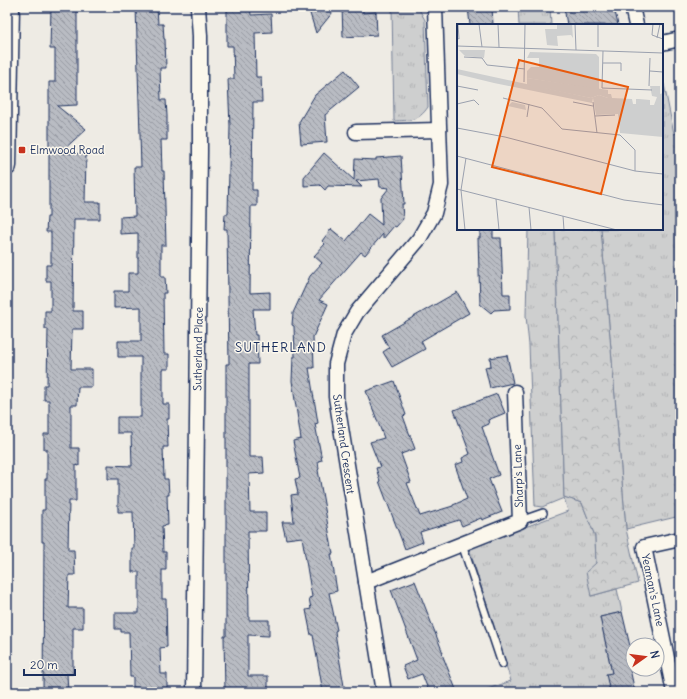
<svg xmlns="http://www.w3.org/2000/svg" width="687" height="699" font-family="Delius,sans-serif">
<defs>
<pattern id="grass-tufts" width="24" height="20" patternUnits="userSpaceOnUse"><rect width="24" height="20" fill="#cecfcf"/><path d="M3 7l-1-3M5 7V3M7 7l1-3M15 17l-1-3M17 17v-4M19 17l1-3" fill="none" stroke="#b0b2b4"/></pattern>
<pattern id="forest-crowns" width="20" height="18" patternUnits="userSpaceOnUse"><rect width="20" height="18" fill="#cecfcf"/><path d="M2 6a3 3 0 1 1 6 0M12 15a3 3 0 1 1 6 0" fill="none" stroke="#b0b2b4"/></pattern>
<pattern id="building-back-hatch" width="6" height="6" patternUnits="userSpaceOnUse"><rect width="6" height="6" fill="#b9bcc3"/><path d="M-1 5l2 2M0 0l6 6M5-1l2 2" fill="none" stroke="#9699a2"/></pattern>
</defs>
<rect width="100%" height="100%" fill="#eeebe4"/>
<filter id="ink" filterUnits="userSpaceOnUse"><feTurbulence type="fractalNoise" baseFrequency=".025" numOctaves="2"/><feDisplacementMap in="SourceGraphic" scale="8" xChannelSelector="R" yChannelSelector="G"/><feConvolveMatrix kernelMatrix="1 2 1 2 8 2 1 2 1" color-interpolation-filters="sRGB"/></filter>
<g filter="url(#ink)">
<g fill="url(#grass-tufts)" stroke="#747f96">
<path d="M392,7h24l4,4 5,9 3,87c-10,15 -19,13 -34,14z"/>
<polygon points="518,7 550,7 551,25 519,25"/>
<polygon points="662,83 664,84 674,134 680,132 680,516 626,529 601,229 662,229"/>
<polygon points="528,229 555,229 564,497 582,503 595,536 596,563 591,596 617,589 622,612 600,617 612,673 610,692 479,692 511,681 469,548 568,511 564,498 542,507 535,506 529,345 526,316"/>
</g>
<polygon fill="url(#forest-crowns)" stroke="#747f96" points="555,229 601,229 626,529 638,583 591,596 586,572 596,563 595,536 582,503 564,497"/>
<g fill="url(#building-back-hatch)" stroke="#1b2f5e">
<polygon points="51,7 77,7 77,105 57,106 86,129 60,153 86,154 85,202 100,202 100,219 74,219 73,311 83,311 83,329 72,329 71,369 92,369 92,387 78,387 77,405 71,405 71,448 79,448 79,466 76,465 76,501 69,501 68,550 74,550 75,575 69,575 68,608 83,608 83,628 73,628 73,674 67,674 68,692 43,692 44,542 42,542 42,510 45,510 45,479 47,479 47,449 44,449 44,434 49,434 49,400 44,400 44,385 47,385 48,329 45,329 45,311 51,311 51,281 46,281 46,265 51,265 51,232 46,232 47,217 49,217 49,82 55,82 55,49 50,49"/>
<polygon points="136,7 157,7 158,24 163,24 164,39 165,39 166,68 160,68 161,100 166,100 167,116 167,140 161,140 162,171 164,171 166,245 161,245 161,277 165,277 166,293 163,293 164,354 169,354 169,369 163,369 163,404 169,404 169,419 167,419 168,447 163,447 164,479 168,479 169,495 167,495 168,525 162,526 163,552 166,552 166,570 162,570 162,599 166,599 167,647 160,648 161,674 167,674 167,691 160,692 138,692 137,688 133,688 133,677 130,677 129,632 121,632 121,629 115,629 115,613 139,613 139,572 132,572 132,548 134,548 133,512 118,512 118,479 108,479 108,465 132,466 131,433 117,433 117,417 141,417 141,357 118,357 118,341 141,341 141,307 114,308 114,291 128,291 128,273 138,273 138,233 120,234 120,217 135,216 134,167 141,167"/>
<polygon points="227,7 250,7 251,15 271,14 272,32 255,33 256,77 261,77 262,102 253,102 252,190 257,190 257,206 251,206 250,293 270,292 270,309 253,309 255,335 257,335 258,364 249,364 249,457 263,457 264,473 249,474 250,512 266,512 266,531 248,531 249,620 269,620 269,636 248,635 248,676 268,676 268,692 225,692 224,636 226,636 226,364 229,364 227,229 224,229 225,214 228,214 230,126 228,79 234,79 233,46 227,46"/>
<polygon points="308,7 337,7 316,33"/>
<polygon points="342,7 363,7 363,13 376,12 377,35 343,37"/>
<polygon points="468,7 492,7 493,25 470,25"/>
<polygon points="564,7 614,7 618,25 567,25"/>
<polygon points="345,70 359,87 325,115 327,142 301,144 299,122 315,95"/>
<polygon points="324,153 354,180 355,159 376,160 376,158 401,156 404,204 402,204 403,219 396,227 394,226 383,239 383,234 365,255 361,252 319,300 328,304 313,337 314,368 309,368 318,423 315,424 322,460 318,461 319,469 318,470 333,554 331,554 337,591 329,593 337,630 335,631 336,639 345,692 323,692 313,635 311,635 306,610 311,609 309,598 312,597 302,537 286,539 282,522 294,522 291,495 298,494 295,479 300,478 293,441 301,439 292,381 293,357 295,357 294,326 292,325 293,313 310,276 322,263 314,256 325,244 322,241 331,229 346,241 368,214 382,225 381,198 389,188 380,187 379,179 356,181 362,187 328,186 325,190 320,185 304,186 304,177"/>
<polygon points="480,229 493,229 493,238 501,238 503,294 510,294 510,309 494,310 491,313 480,304 478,238 480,238"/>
<polygon points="457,292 469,313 421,341 425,349 392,367 383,352 389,348 382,335"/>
<polygon points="507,355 513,383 490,388 485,367 491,366 490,358"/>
<polygon points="394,381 406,415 403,416 415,449 401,454 411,482 407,483 420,516 453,506 453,505 467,499 455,465 463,462 462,458 470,454 454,410 497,394 505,413 488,420 489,424 482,427 499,475 489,479 502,512 482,520 481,518 462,526 459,520 420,532 423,542 405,549 379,481 380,481 376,468 380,467 370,442 384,438 366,391"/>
<polygon points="415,581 443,653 442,654 457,692 429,692 422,674 408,679 403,666 417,660 391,590"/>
<polygon points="622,612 633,659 633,668 630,669 635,692 610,692 606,674 612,673 600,617"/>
</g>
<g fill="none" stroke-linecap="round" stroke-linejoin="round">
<defs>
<g id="service">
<polyline points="520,521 543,513"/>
<polyline points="462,544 502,664"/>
</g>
<g id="minor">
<polyline points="632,7 636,25"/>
<polyline points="662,43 680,39"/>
<polyline points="356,132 439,130"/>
<polyline points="366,582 520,521 515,392"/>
<polyline points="194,692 200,151 200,36 198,7"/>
<polyline points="384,692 336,397 336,364 344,334 357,312 419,239 434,213 441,185 435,7"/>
<polyline points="674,692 644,547 680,539"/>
</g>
<polyline id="tertiary" points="7,166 10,7"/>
</defs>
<use href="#service" stroke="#1b2f5e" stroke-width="10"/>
<use href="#minor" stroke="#1b2f5e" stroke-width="17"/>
<use href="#tertiary" stroke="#1b2f5e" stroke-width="21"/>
<use href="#service" stroke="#fbf7ec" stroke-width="7"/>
<use href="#minor" stroke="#fbf7ec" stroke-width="14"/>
<use href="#tertiary" stroke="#fbf7ec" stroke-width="18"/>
</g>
</g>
<rect fill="#c8321e" stroke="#fbf7ec" stroke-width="1.5" x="18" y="146" width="8" height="8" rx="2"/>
<g text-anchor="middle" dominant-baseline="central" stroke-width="3" stroke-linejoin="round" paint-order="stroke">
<g font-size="11" fill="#1b2f5e" stroke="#fbf7ec" text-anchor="start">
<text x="30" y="150">Elmwood Road</text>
</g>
<g font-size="11" fill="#1b2f5e" stroke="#fbf7ec">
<text transform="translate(198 349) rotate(-89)">Sutherland Place</text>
<text transform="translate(344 444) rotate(82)">Sutherland Crescent</text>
<text transform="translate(518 476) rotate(-92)">Sharp's Lane</text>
<text transform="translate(653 590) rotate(78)">Yeaman's Lane</text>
</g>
<g font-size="13" letter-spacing="1" fill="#1b2f5e" stroke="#fbf7ec">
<text x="281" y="347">SUTHERLAND</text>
</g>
</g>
<g transform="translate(457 24)">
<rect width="206" height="206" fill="#eeebe4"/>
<path d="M100,0h15l1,14 -2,-3 -14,1 1,10 -11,-1 -2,-16h12zM2,26h26l-1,8 -19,-2zM73,28l66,2 3,3v33l-72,-12v-7l4,-4h8v-9h-12zM0,45l134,29 8,-3 9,3v-4h3l1,4 20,1 1,5h3v-5h3l11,1v5h4l3,-8 -5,-1 -2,-10h10v8l3,-1v44l-43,-4 -2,-19 -22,1 -3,-17 -1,5 -98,-20 -37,-9zM55,78l13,3 1,5 -18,-4z" fill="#cecfcf"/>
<path d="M70,54l81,12v8l-9,-3 -8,3 -64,-13z" fill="#cecfcf"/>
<path fill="none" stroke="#9aa0ae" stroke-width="1" d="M22,0l3,23M41,0l1,23M71,0h17M118,0l1,26M141,0v23M196,0l-1,11 11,4M0,14l2,1 -1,-15M200,14l3,-14M0,22l206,7M146,27l-1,37 50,2M7,33l18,1 5,7 38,4M146,39h18v8M193,47l13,1M67,58l1,-58M0,62l21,4M192,62l1,-28M46,74l39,10 20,21 58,6 15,15v21M116,78l20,4M136,78l4,31M0,80l17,-4 5,5M138,92l20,-1M70,93l2,-13M0,104l48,9 130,34 28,3M0,132l167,44 39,5M0,165l160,41M39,175l3,31M72,183l2,23M106,192l1,14M8,206l-4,-40 5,-32"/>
<path fill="#e8590c" fill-opacity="0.15" stroke="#e8590c" stroke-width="2" d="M62,36l109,27 -27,107 -109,-27z"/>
<rect width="206" height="206" fill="none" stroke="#1b2f5e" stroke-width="2"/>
</g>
<rect width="687" height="699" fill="none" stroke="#fbf7ec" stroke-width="24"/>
<rect x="12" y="12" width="663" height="675" fill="none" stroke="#1b2f5e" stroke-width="1.5" filter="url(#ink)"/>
<g transform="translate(645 657) rotate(76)"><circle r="19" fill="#fbf7ec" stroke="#a1a7b3"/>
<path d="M0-3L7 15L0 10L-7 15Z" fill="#c8321e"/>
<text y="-6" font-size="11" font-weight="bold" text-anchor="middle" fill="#1b2f5e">N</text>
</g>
<path d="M24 669v6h51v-6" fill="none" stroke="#1b2f5e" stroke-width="2"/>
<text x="30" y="669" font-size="12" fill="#1b2f5e" stroke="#fbf7ec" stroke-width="3" paint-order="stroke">20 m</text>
</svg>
